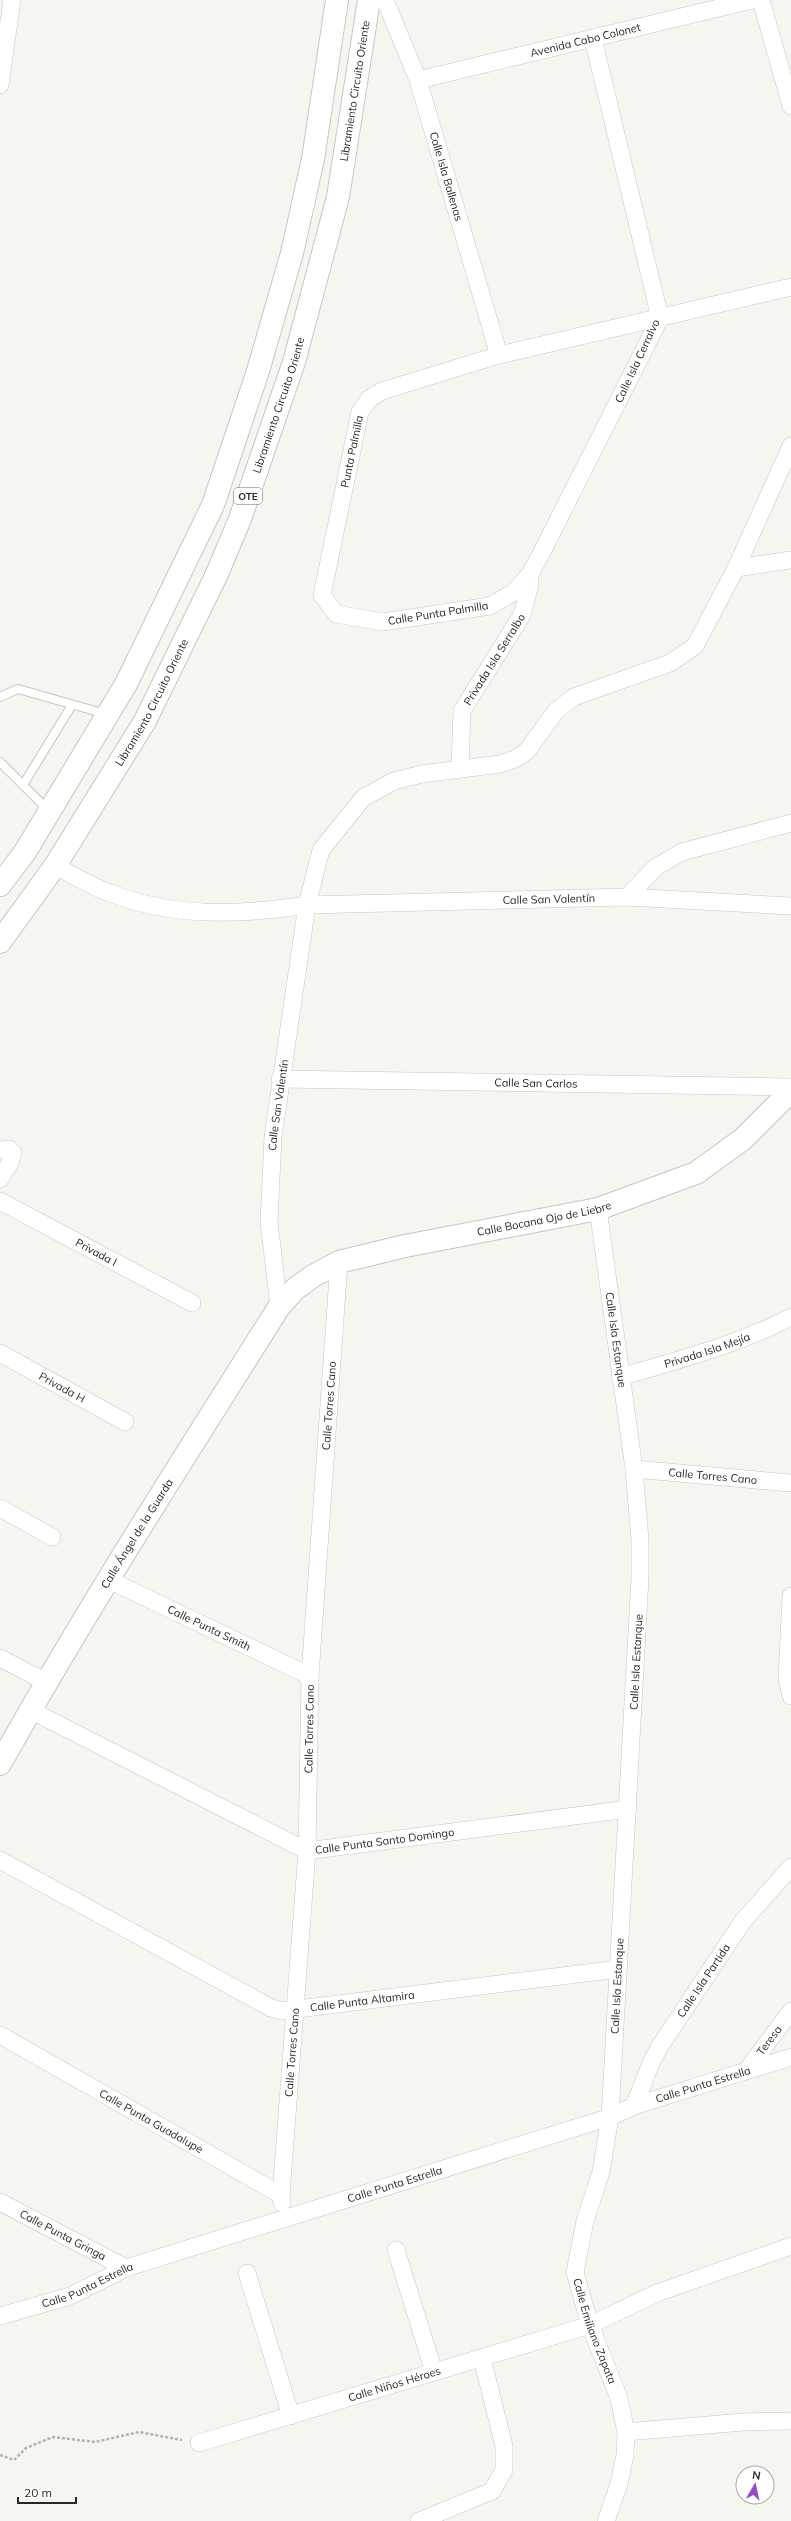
<svg xmlns="http://www.w3.org/2000/svg" width="791" height="2521" font-family="Mulish,sans-serif">
<rect width="100%" height="100%" fill="#f3f7ef"/>
<g fill="none" stroke-linecap="round" stroke-linejoin="round">
<defs>
<g id="lane">
<polyline points="0,697 18,689 106,714"/>
<polyline points="0,762 49,811"/>
<polyline points="23,785 72,705"/>
</g>
<g id="street">
<path id="s1" d="M385,0l33,80 81,275"/>
<polyline points="761,0 791,106"/>
<path id="s2" d="M593,38l67,280 -119,236 -11,20 -16,18 -24,14 -107,16 -47,-8 -14,-19 38,-183 9,-13 13,-8 117,-36 292,-68"/>
<path id="s3" d="M418,80l334,-80"/>
<polyline points="0,85 12,0"/>
<polyline points="736,568 791,560"/>
<path id="s4" d="M460,769l2,-58 60,-96 8,-30v-11"/>
<path id="s5" d="M55,866c18,9 36,20 55,27 63,25 131,22 197,12l320,-8 164,9"/>
<polyline points="627,897 656,867 682,852 791,823"/>
<path id="s6" d="M280,1079l511,8"/>
<polyline points="0,1150 9,1149 13,1153 10,1163 0,1179"/>
<path id="s7" d="M0,1201l192,102"/>
<path id="s8" d="M598,1209l36,260 6,71v38l-30,539 -9,55 -16,49 -10,51 15,53 29,73 7,34 -1,23 -6,29 -13,37"/>
<path id="s9" d="M279,1307l-10,-85 4,-85 34,-232 14,-55 42,-52 31,-17 28,-7 78,-10 15,-5 12,-8 29,-40 18,-14 96,-34 25,-17 41,-78 55,-122"/>
<path id="s10" d="M0,1353l125,69"/>
<path id="s11" d="M620,1377c58,-17 117,-32 171,-60"/>
<path id="s12" d="M634,1469l157,14"/>
<polyline points="0,1508 52,1537"/>
<path id="s13" d="M109,1580l201,96"/>
<polyline points="791,1596 787,1678 791,1696"/>
<polyline points="0,1658 46,1682"/>
<path id="s14" d="M30,1710l277,141 321,-42"/>
<path id="s15" d="M0,1860l271,148 11,3 336,-42"/>
<path id="s16" d="M0,2035l281,160 1,8"/>
<path id="s17" d="M747,2070l44,-59"/>
<path id="s18" d="M634,2106l17,-43 9,-17 83,-125 48,-54"/>
<path id="s19" d="M281,2195l26,-344 3,-175 29,-414"/>
<path id="s20" d="M0,2202l126,66"/>
<polyline points="396,2250 434,2372"/>
<polyline points="247,2273 291,2416"/>
<path id="s21" d="M0,2316l70,-20 56,-28 484,-151 24,-11 157,-49"/>
<polyline points="626,2432 743,2422 791,2421"/>
<path id="s22" d="M199,2443l391,-118 67,-32 134,-47"/>
<polyline points="419,2521 492,2491 504,2470 504,2446 482,2358"/>
</g>
<g id="secondary">
<path id="s23" d="M0,1764c87,-156 184,-306 279,-457l16,-18 18,-13 26,-14 66,-16 193,-37 98,-36 47,-34 48,-48"/>
</g>
<g id="primary">
<polyline points="0,885 25,852 126,684 213,505 258,371 292,253 313,159 337,0"/>
<path id="s24" d="M0,942l55,-76 90,-145 71,-145 24,-57 54,-157 44,-165 31,-197"/>
</g>
</defs>
<use href="#lane" stroke="#c4c8c0" stroke-width="10"/>
<use href="#street" stroke="#c4c8c0" stroke-width="18"/>
<use href="#secondary" stroke="#c4c8c0" stroke-width="24"/>
<use href="#primary" stroke="#c4c8c0" stroke-width="24"/>
<polyline stroke="#b1b5ae" stroke-width="2.5" stroke-dasharray="3 2" stroke-linecap="butt" points="0,2455 14,2460 26,2448 53,2437 95,2442 139,2432 182,2440"/>
<use href="#lane" stroke="#fff" stroke-width="8"/>
<use href="#street" stroke="#fff" stroke-width="17"/>
<use href="#secondary" stroke="#fff" stroke-width="22"/>
<use href="#primary" stroke="#fff" stroke-width="22"/>
</g>
<g text-anchor="middle" dominant-baseline="central" stroke-width="4" stroke-linejoin="round" paint-order="stroke">
<rect fill="#fff" stroke="#676866" stroke-width="1" x="234" y="488" width="28" height="16" rx="3"/>
<g font-size="10" font-weight="bold" fill="#262825">
<text x="248" y="496">OTE</text>
</g>
<g font-size="11" fill="#262825" stroke="#fff">
<text stroke="none"><textPath href="#s3" startOffset="172">Avenida Cabo Colonet</textPath></text>
<text stroke="none"><textPath href="#s24" startOffset="932">Libramiento Circuito Oriente</textPath></text>
<text stroke="none"><textPath href="#s1" startOffset="187">Calle Isla Ballenas</textPath></text>
<text transform="translate(637 361) rotate(-65)">Calle Isla Cerralvo</text>
<text stroke="none"><textPath href="#s24" startOffset="608">Libramiento Circuito Oriente</textPath></text>
<text stroke="none"><textPath href="#s2" startOffset="953">Punta Palmilla</textPath></text>
<text transform="translate(438 613) rotate(-9)">Calle Punta Palmilla</text>
<text stroke="none"><textPath href="#s4" startOffset="119">Privada Isla Serralbo</textPath></text>
<text stroke="none"><textPath href="#s24" startOffset="284">Libramiento Circuito Oriente</textPath></text>
<text stroke="none"><textPath href="#s5" startOffset="503">Calle San Valentín</textPath></text>
<text stroke="none"><textPath href="#s6" startOffset="256">Calle San Carlos</textPath></text>
<text stroke="none"><textPath href="#s9" startOffset="203">Calle San Valentín</textPath></text>
<text stroke="none"><textPath href="#s23" startOffset="821">Calle Bocana Ojo de Liebre</textPath></text>
<text stroke="none"><textPath href="#s7" startOffset="109">Privada I</textPath></text>
<text stroke="none"><textPath href="#s8" startOffset="132">Calle Isla Estanque</textPath></text>
<text stroke="none"><textPath href="#s11" startOffset="91">Privada Isla Mejía</textPath></text>
<text stroke="none"><textPath href="#s10" startOffset="71">Privada H</textPath></text>
<text stroke="none"><textPath href="#s19" startOffset="791">Calle Torres Cano</textPath></text>
<text stroke="none"><textPath href="#s12" startOffset="79">Calle Torres Cano</textPath></text>
<text stroke="none"><textPath href="#s23" startOffset="268">Calle Ángel de la Guarda</textPath></text>
<text stroke="none"><textPath href="#s13" startOffset="111">Calle Punta Smith</textPath></text>
<text transform="translate(636 1662) rotate(-87)">Calle Isla Estanque</text>
<text stroke="none"><textPath href="#s19" startOffset="467">Calle Torres Cano</textPath></text>
<text stroke="none"><textPath href="#s14" startOffset="389">Calle Punta Santo Domingo</textPath></text>
<text stroke="none"><textPath href="#s18" startOffset="144">Calle Isla Partida</textPath></text>
<text transform="translate(617 1986) rotate(-87)">Calle Isla Estanque</text>
<text stroke="none"><textPath href="#s15" startOffset="401">Calle Punta Altamira</textPath></text>
<text stroke="none"><textPath href="#s17" startOffset="37">Teresa</textPath></text>
<text stroke="none"><textPath href="#s19" startOffset="143">Calle Torres Cano</textPath></text>
<text stroke="none"><textPath href="#s21" startOffset="741">Calle Punta Estrella</textPath></text>
<text stroke="none"><textPath href="#s16" startOffset="174">Calle Punta Guadalupe</textPath></text>
<text stroke="none"><textPath href="#s21" startOffset="417">Calle Punta Estrella</textPath></text>
<text stroke="none"><textPath href="#s20" startOffset="71">Calle Punta Gringa</textPath></text>
<text stroke="none"><textPath href="#s21" startOffset="93">Calle Punta Estrella</textPath></text>
<text stroke="none"><textPath href="#s8" startOffset="1133">Calle Emiliano Zapata</textPath></text>
<text stroke="none"><textPath href="#s22" startOffset="204">Calle Niños Héroes</textPath></text>
</g>
</g>
<g transform="translate(755 2485) rotate(9)"><circle r="19" fill="#ffffff" stroke="#a8a9a8"/>
<path d="M0-3L7 15L0 10L-7 15Z" fill="#924ec2"/>
<text y="-6" font-size="11" font-weight="bold" text-anchor="middle" fill="#262825">N</text>
</g>
<path d="M18 2497v6h58v-6" fill="none" stroke="#262825" stroke-width="2"/>
<text x="24" y="2497" font-size="12" fill="#262825" stroke="#ffffff" stroke-width="3" paint-order="stroke">20 m</text>
</svg>
